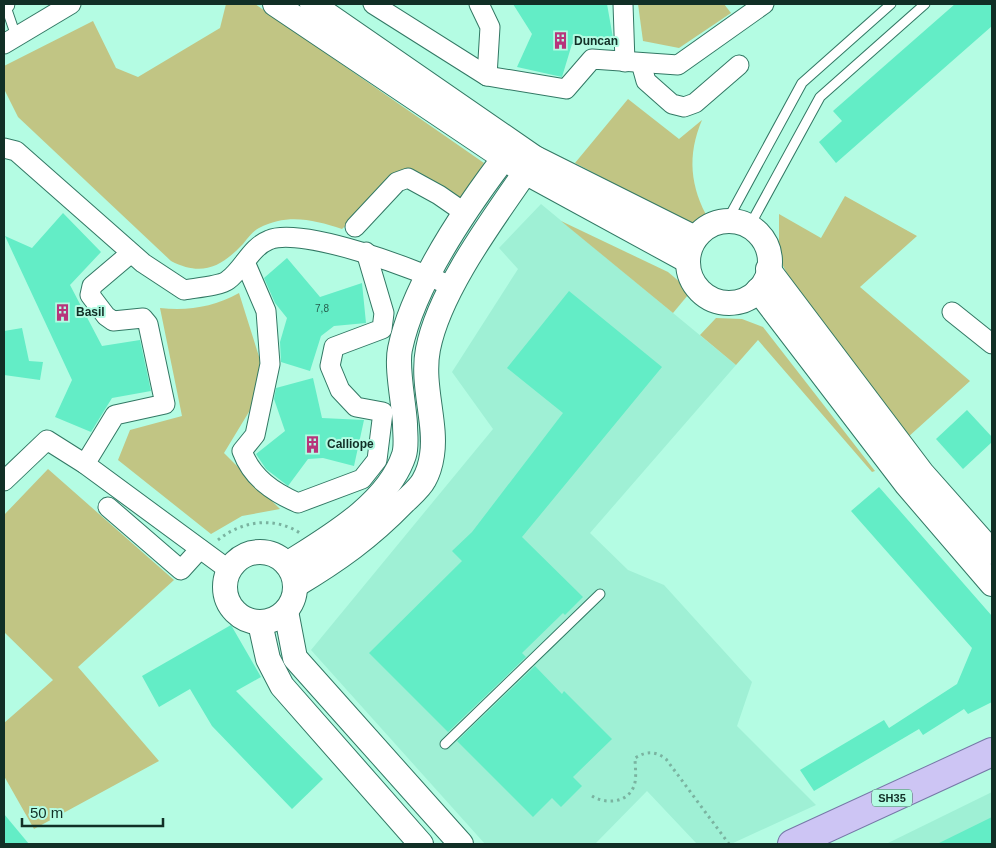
<svg xmlns="http://www.w3.org/2000/svg" width="996" height="848" font-family="Arial,sans-serif">
<rect width="100%" height="100%" fill="#b4fce3"/>
<g fill="#9ff0d5">
<polygon points="541,204 736,365 590,533 628,570 664,585 752,682 737,726 816,805 731,844 697,844 647,791 595,844 485,844 311,650 493,429 452,372 518,269 499,248"/>
<polygon points="992,792 992,844 886,844"/>
</g>
<g fill="#c1c584">
<path d="M226,4h29l229,159 -25,39 -60,-26 -57,53c-28,-9 -54,-16 -83,-1 -6,3 -11,10 -16,16 -22,23 -41,33 -72,17l-153,-144 -14,-28v-23l89,-45 23,47 22,9 82,-49z"/>
<polygon points="638,4 724,4 731,13 679,48 643,41"/>
<path d="M628,99l51,40 23,-19c-15,35 -12,67 7,100l-19,4 -115,-61z"/>
<polygon points="845,196 917,236 860,287 970,381 907,438 797,293 779,258 779,214 821,238"/>
<polygon points="561,221 668,272 681,283 688,295 673,313"/>
<path d="M239,293l28,89 -43,71 56,56 -38,7 -31,18 -93,-74 12,-30 52,-14 -22,-108c29,3 53,-1 79,-15z"/>
<polygon points="716,318 742,319 763,327 875,471 872,472 758,340 736,365 700,335"/>
<polygon points="48,469 174,580 78,667 159,761 34,829 4,776 4,723 53,680 4,632 4,515"/>
</g>
<g fill="#63edc6">
<polygon points="513,4 607,4 613,38 572,44 562,77 517,67 532,34"/>
<polygon points="955,4 992,4 992,26 836,163 819,142 842,121 833,111"/>
<polygon points="63,213 101,252 70,285 102,346 140,340 151,391 112,398 91,432 55,417 72,380 5,236 32,248"/>
<polygon points="287,258 320,297 362,283 366,323 334,326 321,336 310,371 281,362 280,342 287,318 275,303 264,278"/>
<polygon points="569,291 662,367 522,537 583,597 565,615 563,613 522,653 526,657 448,732 369,653 462,561 452,551 472,532 563,413 507,368"/>
<polygon points="22,328 29,361 43,362 40,380 4,375 4,331"/>
<polygon points="313,378 322,418 364,420 354,466 323,458 308,459 288,486 266,469 256,454 285,431 274,399 276,388"/>
<polygon points="967,410 992,437 992,442 963,469 936,439"/>
<polygon points="879,487 992,616 992,702 968,714 964,709 923,735 919,729 814,791 800,770 884,720 889,728 957,684 972,648 851,511"/>
<polygon points="231,625 261,677 236,691 323,779 292,809 212,726 190,689 159,707 142,676"/>
<polygon points="535,666 562,694 564,691 612,739 573,777 582,786 561,807 552,798 533,817 457,741"/>
<polygon points="4,814 29,844 4,844"/>
<polygon points="992,817 992,844 937,844"/>
</g>
<g fill="none" stroke-linecap="round" stroke-linejoin="round">
<defs>
<g id="service">
<polyline points="5,4 16,36"/>
<polyline points="727,221 802,83 891,4"/>
<polyline points="749,227 820,97 925,4"/>
<polyline points="445,744 600,594"/>
</g>
<g id="minor">
<polyline points="373,4 487,76 566,89 592,59 678,65 764,4"/>
<polyline points="479,4 490,27 487,76"/>
<polyline points="623,4 625,62"/>
<polyline points="4,5 5,4"/>
<polyline points="4,44 71,4"/>
<polyline points="641,63 646,81 672,104 684,107 695,103 739,65"/>
<path d="M4,148l12,3 127,112 41,27c10,-2 37,-4 44,-10 15,-11 23,-33 41,-40 32,-14 151,30 183,47"/>
<polyline points="355,227 397,182 408,178 439,195 465,213"/>
<path d="M245,262l21,49 4,53 -15,71 -13,16c10,27 31,41 56,52l64,-24 15,-19 6,-48 -27,-5 -16,-17 -10,-24 4,-19 48,-18 2,-16 -18,-61"/>
<polyline points="952,312 992,344"/>
<polyline points="85,464 115,415 165,404 148,324 143,318 113,321 106,316 90,295 92,286 131,253"/>
<polyline points="4,481 47,440 85,464 229,570"/>
<polyline points="108,507 181,570 200,549"/>
</g>
<g id="tertiary">
<polyline points="275,4 525,172 688,261"/>
<polyline points="312,4 535,158 695,238"/>
<circle cx="729" cy="262" r="41"/>
<polyline points="768,269 922,473 992,552"/>
<polyline points="758,290 907,485 992,584"/>
<circle cx="260" cy="587" r="35"/>
<path d="M287,564c41,-26 101,-60 117,-109 3,-9 1,-21 1,-31 -1,-20 -9,-57 -5,-75 14,-68 72,-150 114,-204"/>
<path d="M296,585c42,-25 74,-48 108,-83 6,-6 16,-14 20,-22 4,-7 7,-18 8,-25 5,-32 -11,-70 -4,-106 12,-62 72,-139 107,-191"/>
<polyline points="286,611 295,658 461,844"/>
<polyline points="260,623 268,659 282,686 421,844"/>
</g>
<polyline id="primary" points="792,844 992,752"/>
</defs>
<use href="#service" stroke="#327864" stroke-width="11"/>
<use href="#minor" stroke="#327864" stroke-width="21"/>
<use href="#tertiary" stroke="#327864" stroke-width="26"/>
<use href="#primary" stroke="#7678a7" stroke-width="30"/>
<g stroke="#7ab3a0" stroke-width="3" stroke-dasharray="2.5 4" stroke-linecap="butt">
<path d="M218,540c23,-19 56,-24 82,-7"/>
<path d="M592,796c13,8 35,8 42,-10 3,-8 1,-20 1,-28 11,-7 21,-7 31,1l63,85"/>
</g>
<use href="#service" stroke="#fff" stroke-width="9"/>
<use href="#minor" stroke="#fff" stroke-width="19"/>
<use href="#tertiary" stroke="#fff" stroke-width="24"/>
<use href="#primary" stroke="#cdc5f4" stroke-width="28"/>
</g>
<defs>
<symbol id="building-bare" viewBox="-9 -9 18 18"><path d="M-4-6H4V6H1V3H-1V6H-4ZM-2.5-4.3h1.7v1.8h-1.7ZM.8-4.3h1.7v1.8H.8ZM-2.5-1h1.7V.8h-1.7ZM.8-1h1.7V.8H.8Z" fill="#b7347b" stroke="#b4fce3" stroke-width="2.5" paint-order="stroke"/></symbol>
</defs>
<g fill-rule="evenodd">
<use href="#building-bare" x="548" y="28" width="25" height="25"/>
<use href="#building-bare" x="50" y="300" width="25" height="25"/>
<use href="#building-bare" x="300" y="432" width="25" height="25"/>
</g>
<g text-anchor="middle" dominant-baseline="central" stroke-width="4" stroke-linejoin="round" paint-order="stroke">
<g font-size="10" fill="#265e4e">
<text x="322" y="308">7,8</text>
</g>
<rect fill="#b4fce3" stroke="#426c5f" stroke-width="1" x="872" y="789.5" width="40" height="17" rx="4"/>
<g font-size="11" font-weight="bold" fill="#112f26">
<text x="892" y="798">SH35</text>
</g>
<g font-size="12" font-weight="bold" fill="#112f26" stroke="#b4fce3" text-anchor="start">
<text x="574" y="41">Duncan</text>
<text x="76" y="312">Basil</text>
<text x="327" y="444">Calliope</text>
</g>
</g>
<rect width="996" height="848" fill="none" stroke="#112f26" stroke-width="10"/>
<path d="M22 818v8h141v-8" fill="none" stroke="#112f26" stroke-width="2.5"/>
<text x="30" y="818" font-size="15" fill="#112f26" stroke="#b4fce3" stroke-width="4" paint-order="stroke">50 m</text>
</svg>
